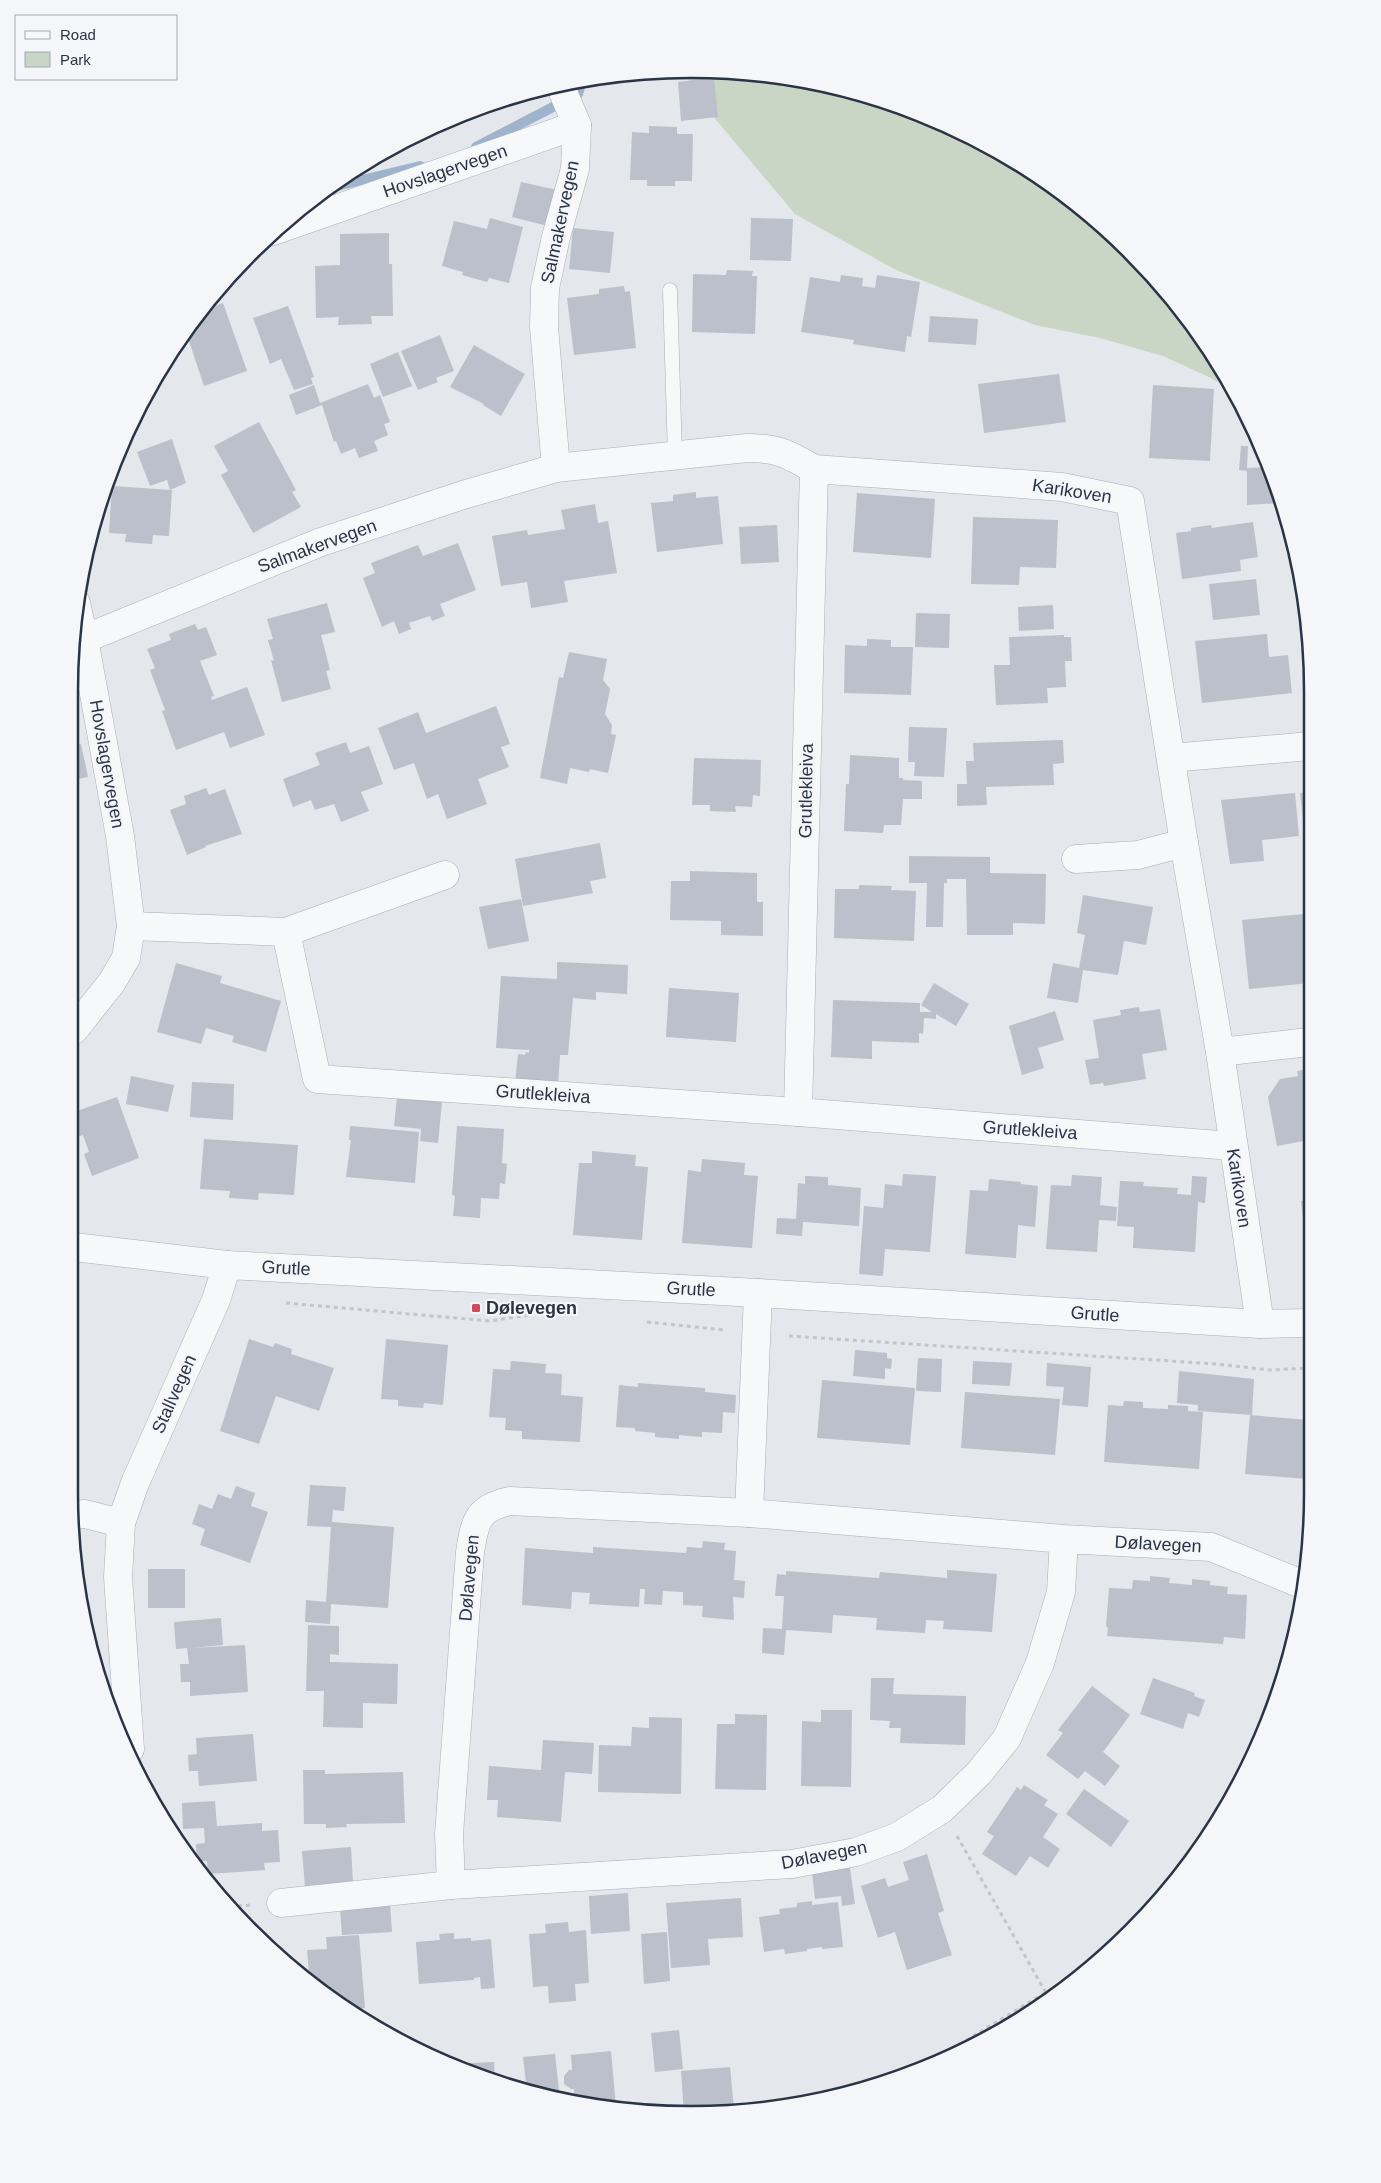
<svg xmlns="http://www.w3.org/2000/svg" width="1381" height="2183" font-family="Arial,sans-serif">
<rect width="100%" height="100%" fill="#e4e7ec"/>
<polygon fill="#c9d6c5" points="731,70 852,90 966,133 1069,197 1184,312 1232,390 1211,378 1163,356 1100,338 1035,325 896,270 795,214 701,102 684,72"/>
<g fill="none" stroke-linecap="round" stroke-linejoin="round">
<g stroke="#9fb4cc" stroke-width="10">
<polyline points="476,147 578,94 582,81"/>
<polyline points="329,188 420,166"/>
</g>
</g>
<g fill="#bbc0ca">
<polygon points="714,78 718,117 681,121 678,82"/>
<polygon points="649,126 677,127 677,134 693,134 692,181 675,181 675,186 647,186 647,180 630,180 632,132 649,133"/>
<polygon points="521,182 557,190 548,226 512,217"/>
<polygon points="490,218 523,227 509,283 489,278 487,282 462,275 463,272 442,266 454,221 487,229"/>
<polygon points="751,218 793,219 791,261 750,260"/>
<polygon points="573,228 614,232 610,273 569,269"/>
<polygon points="389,233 389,264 392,264 393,316 371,316 372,324 338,325 339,317 316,318 315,266 340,265 340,234"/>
<polygon points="727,270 753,271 752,276 757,276 755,334 692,332 693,274 726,275"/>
<polygon points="841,275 863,278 862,286 875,288 877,275 920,282 911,337 907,336 905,352 853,344 854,340 801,332 810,277 840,282"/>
<polygon points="624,286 625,292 630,291 636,348 574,355 567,298 599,294 599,289"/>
<polygon points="223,303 247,371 204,386 186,332 198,312"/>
<polygon points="288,306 314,377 311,378 313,384 294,390 281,359 270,364 253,318"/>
<polygon points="930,316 978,319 976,345 928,342"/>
<polygon points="440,335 454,371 436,378 438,382 418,390 401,351"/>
<polygon points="474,345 525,374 501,416 483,405 484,404 450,387"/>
<polygon points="398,352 412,386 383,397 370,364"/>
<polygon points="171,358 173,365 165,368 166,366"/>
<polygon points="1059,374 1066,422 984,433 978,384"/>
<polygon points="368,384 374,398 380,395 390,422 384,424 388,435 374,441 378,451 359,458 355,448 341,454 336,441 334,442 322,405 296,415 289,395 314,385 320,403"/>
<polygon points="1153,385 1214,389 1210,461 1149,458"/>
<polygon points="259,422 296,490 292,492 301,507 253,533 221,475 228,471 214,446"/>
<polygon points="172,439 186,483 170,490 167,480 150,486 137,452"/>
<polygon points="1241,446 1248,446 1247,468 1268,467 1281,503 1247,505 1247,471 1239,470"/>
<polygon points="112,486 172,490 169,536 153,535 152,544 125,542 126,534 109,533"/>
<polygon points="696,492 696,498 718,496 723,544 657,552 651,503 673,501 673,495"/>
<polygon points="857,493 935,499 931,558 853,552"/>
<polygon points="595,504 598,523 608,521 617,573 564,581 568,602 531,608 527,582 501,586 492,536 527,530 528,535 565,529 561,510"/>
<polygon points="973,517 1058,520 1056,568 1020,567 1019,585 971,584"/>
<polygon points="1253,522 1258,557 1240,560 1241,571 1182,579 1176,533 1191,531 1191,528 1211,525 1212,528"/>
<polygon points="777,525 779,562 741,564 739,527"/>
<polygon points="458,543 476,590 440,604 445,616 432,621 430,616 409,623 411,629 399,634 394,621 382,627 363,578 375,573 371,563 418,545 423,556"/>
<polygon points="1256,579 1260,615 1213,620 1209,584"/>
<polygon points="327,603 335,632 321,635 330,670 326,671 331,689 282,702 271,660 274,661 268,640 273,639 267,619"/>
<polygon points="1053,605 1054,629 1019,631 1018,607"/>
<polygon points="916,613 950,614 949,648 915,647"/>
<polygon points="195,624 198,630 206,627 217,655 200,661 214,696 211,697 212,700 247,687 265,735 230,748 224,732 176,750 162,711 165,710 150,670 155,668 147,649 171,640 169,634"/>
<polygon points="1267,634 1269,657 1288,655 1292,693 1202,703 1195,641"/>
<polygon points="1064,635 1064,637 1071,637 1072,661 1065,661 1066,687 1047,688 1048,703 996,705 994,665 1010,665 1009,637"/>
<polygon points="867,639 891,640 891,647 913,647 911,695 844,693 845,645 867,646"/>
<polygon points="569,652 607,659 603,680 610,689 605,714 612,725 611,734 616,735 608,773 590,769 589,772 570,768 567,784 540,778 559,677 563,678"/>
<polygon points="496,706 510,744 501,747 509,767 478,779 487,804 447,819 438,794 427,799 414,763 394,770 378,728 418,712 426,733"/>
<polygon points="909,727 947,728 944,777 914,776 915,762 908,762"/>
<polygon points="1063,740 1064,763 1053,764 1054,785 986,787 987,805 957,806 957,784 967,784 966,761 974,761 973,743"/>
<polygon points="346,742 350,753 369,746 383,784 361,792 369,811 341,822 334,804 315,810 311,800 293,807 283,779 320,765 315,753"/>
<polygon points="81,744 88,777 74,780 74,746"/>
<polygon points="850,755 899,758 899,778 903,778 903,780 922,781 922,799 903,799 901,825 884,825 883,833 844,831 846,784 849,784"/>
<polygon points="694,758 761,760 760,796 753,795 752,807 735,806 736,812 710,811 710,805 692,805"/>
<polygon points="206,788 209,795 225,789 242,834 205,846 206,847 187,855 170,810 186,804 184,796"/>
<polygon points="1310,792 1310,838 1305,838 1300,793"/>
<polygon points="1295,793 1299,836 1262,840 1264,861 1230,864 1221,800"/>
<polygon points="600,843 606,878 590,881 593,893 523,906 515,859"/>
<polygon points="909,856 990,857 990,873 1046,874 1045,924 1013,923 1013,935 967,935 966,879 947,879 947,883 944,883 943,927 926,927 927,883 909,883"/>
<polygon points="690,871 757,873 757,902 763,902 763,936 721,935 721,921 670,920 671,881 690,881"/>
<polygon points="859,885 892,886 891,890 916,891 914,941 834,938 835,889 859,889"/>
<polygon points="1083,895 1153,907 1146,945 1124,941 1118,975 1083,970 1078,1003 1047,998 1053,963 1079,968 1085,935 1077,933"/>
<polygon points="521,899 529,941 488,949 479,907"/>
<polygon points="1303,914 1309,983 1249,989 1242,920"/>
<polygon points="557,962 628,965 627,994 596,992 596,1000 573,998 568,1055 560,1055 558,1087 515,1083 518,1054 525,1055 526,1052 529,1053 529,1050 496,1048 501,976 557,979"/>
<polygon points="176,963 222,976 220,983 281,1001 266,1052 232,1042 234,1036 206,1028 201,1044 157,1032"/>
<polygon points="934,983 969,1004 956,1026 936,1014 936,1019 924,1018 923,1034 919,1033 919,1043 872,1041 872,1059 831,1057 833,1000 920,1003 920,1012 932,1012 921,1005"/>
<polygon points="669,988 739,993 736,1042 666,1037"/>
<polygon points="1139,1007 1140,1012 1160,1009 1167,1050 1142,1054 1146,1079 1104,1086 1103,1083 1090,1085 1085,1060 1099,1058 1093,1020 1121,1015 1120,1010"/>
<polygon points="1055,1011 1064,1040 1038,1048 1044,1068 1022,1075 1009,1026"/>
<polygon points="1309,1069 1309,1140 1277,1146 1268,1097 1280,1079 1298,1076 1297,1071"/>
<polygon points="131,1076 174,1085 168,1112 126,1104"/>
<polygon points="192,1082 234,1084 233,1120 190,1117"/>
<polygon points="117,1097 139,1158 92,1176 84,1154 89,1152 83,1135 78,1137 74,1126 74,1112"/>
<polygon points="397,1097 442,1102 438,1143 420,1141 421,1129 394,1126"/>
<polygon points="350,1126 419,1132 415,1183 346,1177 351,1140 349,1140"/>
<polygon points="457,1126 504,1129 502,1163 507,1164 505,1184 500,1183 499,1199 481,1198 480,1218 453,1216 455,1196 452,1195"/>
<polygon points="204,1139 298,1145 294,1195 259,1193 258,1200 229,1198 230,1191 200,1189"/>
<polygon points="592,1151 636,1155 635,1166 648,1167 642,1240 573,1235 579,1163 592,1163"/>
<polygon points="702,1159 745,1163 744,1175 758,1176 752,1248 682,1243 688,1170 701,1172"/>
<polygon points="903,1174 936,1176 930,1252 885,1249 883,1276 859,1274 864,1206 883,1208 885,1184 902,1186"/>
<polygon points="1072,1175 1102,1177 1100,1205 1117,1207 1116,1221 1099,1220 1097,1252 1046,1249 1051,1185 1071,1186"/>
<polygon points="805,1176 828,1177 828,1185 861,1188 859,1226 803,1222 802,1236 776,1234 777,1218 796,1219 798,1183 805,1184"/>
<polygon points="1192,1176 1207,1177 1205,1203 1198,1202 1195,1252 1133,1248 1134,1227 1117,1226 1120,1181 1144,1182 1143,1186 1178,1188 1177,1194 1191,1195"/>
<polygon points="989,1179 1021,1182 1021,1184 1038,1186 1035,1227 1018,1225 1016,1258 965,1254 970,1190 988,1191"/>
<polygon points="1309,1200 1308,1253 1307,1253 1301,1201"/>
<polygon points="249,1339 273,1347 275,1343 292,1349 291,1354 334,1368 319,1411 276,1396 259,1444 220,1431"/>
<polygon points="386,1339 448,1345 443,1405 424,1403 423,1408 398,1406 398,1400 381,1399"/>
<polygon points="855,1350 887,1353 887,1358 892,1359 891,1369 885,1368 885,1379 853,1376"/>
<polygon points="918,1358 942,1359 941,1392 916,1391"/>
<polygon points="511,1361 546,1364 545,1373 562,1374 561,1395 583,1397 580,1442 522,1439 522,1431 505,1430 506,1418 489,1417 493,1369 510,1370"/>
<polygon points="973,1361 1012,1363 1010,1386 972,1384"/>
<polygon points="1047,1363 1091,1367 1088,1407 1062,1405 1064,1387 1046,1386"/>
<polygon points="1179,1371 1254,1379 1252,1415 1198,1411 1198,1405 1177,1403"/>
<polygon points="822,1380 915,1388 910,1445 817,1438"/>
<polygon points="638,1383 705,1388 705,1392 736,1395 735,1413 723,1412 722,1433 702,1432 702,1437 679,1435 679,1439 655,1437 655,1433 635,1431 635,1428 616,1427 619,1385 638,1387"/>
<polygon points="965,1392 1060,1399 1055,1455 961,1448"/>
<polygon points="1124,1401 1143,1402 1143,1408 1168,1409 1168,1405 1188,1406 1188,1411 1203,1412 1199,1469 1104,1462 1108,1405 1123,1406"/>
<polygon points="1250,1415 1308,1420 1307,1479 1245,1474"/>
<polygon points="310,1485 346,1487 344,1511 333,1510 332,1522 394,1527 388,1608 331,1604 330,1624 305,1622 306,1600 326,1602 331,1527 307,1526"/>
<polygon points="236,1486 255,1493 251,1506 268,1512 250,1563 200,1545 205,1529 192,1524 199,1504 212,1509 218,1494 231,1499"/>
<polygon points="703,1541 725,1543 724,1550 736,1551 734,1580 745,1581 744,1598 733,1597 734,1620 702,1617 703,1606 683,1605 683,1592 663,1591 662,1605 644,1604 645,1589 640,1589 639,1607 589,1604 590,1593 572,1592 571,1609 522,1605 525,1548 593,1553 593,1547 686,1553 687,1547 702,1548"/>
<rect x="148" y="1569" width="37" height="39"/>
<polygon points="947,1570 997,1574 992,1632 943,1629 944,1621 926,1620 925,1633 876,1630 877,1618 833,1615 832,1633 786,1630 784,1655 762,1653 763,1628 782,1629 784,1596 775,1596 777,1574 786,1575 786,1571 879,1578 880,1572 947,1578"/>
<polygon points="1150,1576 1170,1578 1169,1583 1192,1585 1192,1579 1210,1581 1210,1585 1228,1587 1227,1594 1247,1595 1245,1639 1224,1637 1223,1644 1107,1636 1108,1627 1106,1627 1109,1588 1132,1589 1133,1580 1150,1581"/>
<polygon points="221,1618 223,1645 192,1648 245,1645 248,1692 190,1696 190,1682 181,1682 180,1664 189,1664 187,1648 176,1649 174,1622"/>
<polygon points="308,1625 339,1626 339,1655 330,1654 330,1662 398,1664 397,1704 363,1703 363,1728 323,1727 324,1691 306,1691"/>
<polygon points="871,1678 894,1678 893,1694 966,1696 965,1745 900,1743 901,1728 889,1728 890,1721 870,1720"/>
<polygon points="1153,1678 1195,1693 1194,1696 1205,1700 1199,1717 1188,1713 1183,1729 1140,1714"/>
<polygon points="1092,1686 1130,1715 1103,1752 1120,1766 1105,1786 1085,1771 1078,1779 1046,1755 1063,1733 1058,1730"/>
<polygon points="821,1710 852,1710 851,1787 801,1786 802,1721 821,1722"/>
<polygon points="735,1714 767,1715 766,1790 715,1789 717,1724 735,1724"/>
<polygon points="649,1717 682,1718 681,1794 598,1792 599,1745 631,1746 632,1727 649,1728"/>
<polygon points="253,1734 257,1781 199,1786 198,1771 189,1771 188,1755 197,1754 196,1738"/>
<polygon points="543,1740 594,1743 592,1774 565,1772 561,1822 497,1817 498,1800 487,1800 489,1766 541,1770"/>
<polygon points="303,1770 325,1770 325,1774 403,1772 405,1823 346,1824 347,1827 326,1828 326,1824 304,1824"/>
<polygon points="1024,1785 1048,1800 1044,1805 1058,1814 1043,1837 1060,1849 1048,1868 1030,1856 1016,1876 982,1854 994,1836 987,1832 1017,1787 1021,1790"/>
<polygon points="1084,1789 1129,1821 1111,1847 1066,1814"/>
<polygon points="215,1801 217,1826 262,1823 262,1831 278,1830 280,1862 264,1863 265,1870 208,1874 207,1861 197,1861 196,1844 205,1843 204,1828 183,1829 182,1803"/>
<polygon points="351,1847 353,1883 305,1887 302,1851"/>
<polygon points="927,1854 944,1911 938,1913 952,1955 907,1970 895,1932 878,1938 861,1886 885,1878 888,1887 909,1880 903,1862"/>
<polygon points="850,1868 855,1904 842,1906 841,1896 815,1899 812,1873"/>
<polygon points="628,1893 630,1931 591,1934 589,1896"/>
<polygon points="741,1898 743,1937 708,1939 710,1965 671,1968 666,1903"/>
<polygon points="812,1901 812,1905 838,1902 843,1947 822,1949 822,1947 807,1949 807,1951 785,1954 784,1949 764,1952 759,1917 780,1914 779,1909 797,1907 797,1903"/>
<polygon points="390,1904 392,1932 342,1935 340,1907"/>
<polygon points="568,1922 569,1932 586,1930 589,1983 575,1984 576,2001 549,2003 548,1986 533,1987 529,1934 546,1933 545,1924"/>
<polygon points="667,1932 670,1981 644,1984 641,1934"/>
<polygon points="454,1933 454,1939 471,1938 471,1941 491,1939 495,1988 481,1989 480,1977 474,1978 474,1980 419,1984 416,1942 440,1940 439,1934"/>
<polygon points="359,1935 365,2008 348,2010 310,1984 307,1950 327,1949 326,1937"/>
<polygon points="679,2030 683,2069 655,2072 651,2033"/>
<polygon points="437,2050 437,2057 424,2051"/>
<polygon points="611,2051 616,2107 575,2103 574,2089 571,2089 564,2084 564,2076 569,2070 572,2070 571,2055"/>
<polygon points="555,2054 560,2100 527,2091 523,2057"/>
<polygon points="494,2062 495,2082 452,2064"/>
<polygon points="730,2067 734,2109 684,2114 681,2071"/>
</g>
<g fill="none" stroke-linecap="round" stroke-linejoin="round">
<defs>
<polyline id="service" points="670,290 675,457"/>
<g id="minor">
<polyline points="273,231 577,125 560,85"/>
<path d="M556,468l191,-20c31,0 41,6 67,21l248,18 68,14 54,342 36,209 40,272"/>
<polyline points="84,639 321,542 463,495 556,468 544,327 545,288 556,237 575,169 577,125"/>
<polyline points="1171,758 1310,746"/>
<polyline points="1076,859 1138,855 1184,843"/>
<polyline points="131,926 286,932 445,875"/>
<polyline points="286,932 317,1079 798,1112 1232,1146"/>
<polyline points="74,1030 112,982 126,958 131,926 120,836 84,639 76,603"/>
<polyline points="1220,1052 1309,1042"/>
<polyline points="798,1112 814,469"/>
<polyline points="74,1247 227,1265"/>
<polyline points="749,1513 758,1293"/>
<polyline points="74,1515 85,1514 121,1523"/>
<path d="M1064,1539l-3,53 -21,71 -33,75 -28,35 -37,36 -45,28 -41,15 -64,12 -341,21 -2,-51 21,-282c5,-31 7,-44 40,-51l239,12 315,26 147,8 93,38"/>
<polyline points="281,1903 451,1885"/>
</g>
<polyline id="tertiary" points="130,1749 118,1577 121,1523 135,1483 216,1300 227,1265 758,1293 1260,1324 1308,1323"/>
</defs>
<use href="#service" stroke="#a9aeb7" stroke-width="15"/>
<use href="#minor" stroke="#a9aeb7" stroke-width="29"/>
<use href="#tertiary" stroke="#a9aeb7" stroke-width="29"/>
<g stroke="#c2c5cb" stroke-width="3" stroke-dasharray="4 4" stroke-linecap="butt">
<polyline points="286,1303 490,1321 529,1315"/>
<polyline points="647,1322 725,1330"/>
<polyline points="789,1336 1216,1364 1270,1370 1308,1368"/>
<polyline points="957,1836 1046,1993"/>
<polyline points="230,1907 250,1905"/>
<polyline points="1020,2008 1023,2017"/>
<polyline points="925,2065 1083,1970"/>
</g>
<use href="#service" stroke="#f7f8fa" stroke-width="14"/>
<use href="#minor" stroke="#f7f8fa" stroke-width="28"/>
<use href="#tertiary" stroke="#f7f8fa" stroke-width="28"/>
</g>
<rect fill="#d1495b" stroke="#f4f6f9" stroke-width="2" x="471" y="1303" width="10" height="10" rx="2.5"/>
<g text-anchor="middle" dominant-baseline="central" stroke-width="4.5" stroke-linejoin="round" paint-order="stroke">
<g font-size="18" fill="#2b3445" stroke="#f4f6f9">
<text transform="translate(445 171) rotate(-19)">Hovslagervegen</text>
<text transform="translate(560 222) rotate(-78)">Salmakervegen</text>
<text transform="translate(1072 491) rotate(9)">Karikoven</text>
<text transform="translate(317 546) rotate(-20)">Salmakervegen</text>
<text transform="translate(107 764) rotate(80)">Hovslagervegen</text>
<text transform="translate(806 791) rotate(-89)">Grutlekleiva</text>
<text transform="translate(543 1094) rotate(4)">Grutlekleiva</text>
<text transform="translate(1030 1130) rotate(4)">Grutlekleiva</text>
<text transform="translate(1239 1188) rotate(81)">Karikoven</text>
<text transform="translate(286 1268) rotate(3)">Grutle</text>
<text transform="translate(691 1289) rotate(3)">Grutle</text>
<text transform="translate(1095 1314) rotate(4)">Grutle</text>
<text transform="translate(174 1394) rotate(-66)">Stallvegen</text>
<text transform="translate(1158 1544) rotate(3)">Dølavegen</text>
<text transform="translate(469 1578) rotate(-85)">Dølavegen</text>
<text transform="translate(824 1855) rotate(-11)">Dølavegen</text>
</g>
<g font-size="18" font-weight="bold" fill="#2b3445" stroke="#f4f6f9" text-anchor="start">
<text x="486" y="1308">Dølevegen</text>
</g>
</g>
<path d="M0 0H1381V2183H0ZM691 78H691A613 613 0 0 1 1304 691V1493A613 613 0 0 1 691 2106H691A613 613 0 0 1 78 1493V691A613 613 0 0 1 691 78Z" fill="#f4f6f9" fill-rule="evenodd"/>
<path fill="none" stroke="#2b3445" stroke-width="2.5" d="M691 78H691A613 613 0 0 1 1304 691V1493A613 613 0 0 1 691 2106H691A613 613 0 0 1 78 1493V691A613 613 0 0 1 691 78Z"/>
<rect x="15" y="15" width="162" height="65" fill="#f4f6f9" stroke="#a4a8b1"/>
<rect x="25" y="31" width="25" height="8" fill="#f7f8fa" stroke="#a4a8b1"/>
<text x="60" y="40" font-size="15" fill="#2b3445">Road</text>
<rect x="25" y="52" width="25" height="15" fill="#c9d6c5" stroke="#a4a8b1"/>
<text x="60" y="65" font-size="15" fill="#2b3445">Park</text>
</svg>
